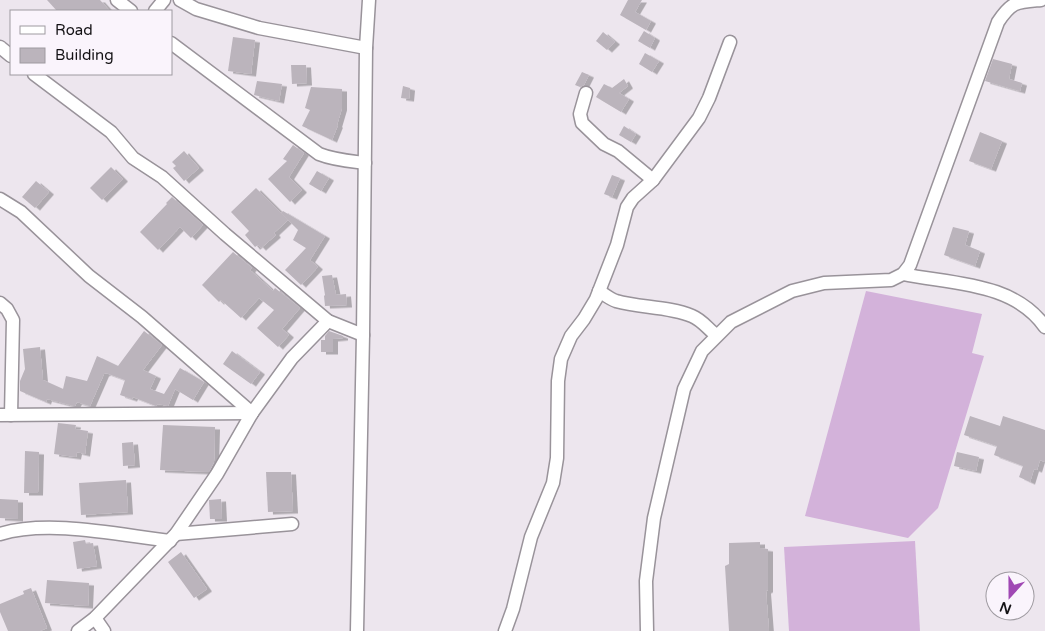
<svg xmlns="http://www.w3.org/2000/svg" width="1045" height="631" font-family="'Varela Round',sans-serif">
<defs>
<filter id="shadow"><feDropShadow dx="5" dy="2.5" stdDeviation="0" flood-color="#0004"/></filter>
</defs>
<rect width="100%" height="100%" fill="#ede6ee"/>
<g fill="#d3b2da">
<polygon points="866,291 982,314 972,353 984,356 938,508 908,538 805,516"/>
<polygon points="915,541 920,631 789,631 784,547"/>
</g>
<g fill="#bbb4bc" filter="url(#shadow)">
<polygon points="47,0 100,0 110,11 57,11"/>
<polygon points="628,0 642,0 635,12 651,21 646,30 620,15"/>
<polygon points="644,31 655,38 650,48 638,41"/>
<polygon points="603,32 615,42 607,50 596,41"/>
<polygon points="233,37 255,40 251,74 228,71"/>
<polygon points="645,53 659,61 652,72 639,64"/>
<polygon points="993,59 1012,64 1009,79 1022,83 1020,91 985,81"/>
<polygon points="291,65 306,65 307,83 292,84"/>
<polygon points="582,72 589,75 584,85 580,87 575,85"/>
<polygon points="624,79 628,86 619,93 629,99 621,112 596,97 604,84 612,88"/>
<polygon points="257,81 282,84 279,101 254,95"/>
<polygon points="403,86 410,88 409,99 401,98"/>
<polygon points="311,87 342,89 342,108 337,125 338,125 332,140 302,126 310,110 305,108"/>
<polygon points="624,126 636,134 631,142 619,135"/>
<polygon points="980,132 1002,141 991,169 969,161"/>
<polygon points="293,145 304,153 289,177 302,190 290,202 268,179 287,161 283,159"/>
<polygon points="184,151 199,168 184,181 173,168 176,166 172,162"/>
<polygon points="111,167 123,179 102,200 90,188"/>
<polygon points="317,171 329,178 321,191 309,184"/>
<polygon points="612,175 620,178 612,197 604,194"/>
<polygon points="36,181 49,192 35,208 22,197"/>
<polygon points="256,188 288,220 274,233 276,235 261,248 258,245 255,247 245,235 249,231 231,212"/>
<polygon points="172,197 203,225 191,238 180,227 158,250 140,232 167,204 166,203"/>
<polygon points="283,211 325,236 310,260 318,267 301,285 285,270 306,248 293,240 298,230 281,213"/>
<polygon points="953,227 969,231 965,245 980,251 975,266 944,255"/>
<polygon points="233,252 252,268 250,270 273,291 275,288 300,308 282,329 289,335 278,347 257,328 274,310 259,298 241,318 221,300 219,302 202,285"/>
<polygon points="332,275 336,295 346,294 347,305 325,306 324,296 325,295 322,276"/>
<polygon points="144,331 162,345 143,370 156,376 150,389 164,394 180,368 204,382 193,400 175,389 168,406 158,404 156,406 133,397 132,399 120,395 125,380 106,373 104,374 90,406 77,402 75,406 74,406 47,399 46,402 20,391 20,381 25,369 23,349 40,347 43,380 63,389 66,376 87,381 97,356 118,366"/>
<polygon points="329,331 343,336 343,338 333,339 333,352 321,352 321,340 325,340 325,336"/>
<polygon points="232,351 260,372 251,384 223,364"/>
<polygon points="970,416 1000,426 1003,416 1045,430 1045,462 1040,460 1037,470 1034,469 1030,482 1019,477 1023,466 994,455 997,446 964,435"/>
<polygon points="58,423 76,425 75,429 88,431 85,454 77,452 76,457 54,454"/>
<polygon points="163,425 215,427 214,462 209,472 160,470"/>
<polygon points="133,442 135,465 123,466 122,443"/>
<polygon points="25,451 39,452 38,493 24,493"/>
<polygon points="957,452 979,457 976,471 954,466"/>
<polygon points="266,472 291,472 293,511 268,512"/>
<polygon points="126,480 128,512 81,515 79,483"/>
<polygon points="0,499 18,500 18,519 0,518"/>
<polygon points="221,499 222,519 210,519 209,500"/>
<polygon points="85,540 86,544 93,543 97,566 77,569 73,542"/>
<polygon points="760,542 760,548 768,549 768,590 766,591 769,631 729,631 725,566 729,564 729,543"/>
<polygon points="181,552 207,589 194,598 168,562"/>
<polygon points="47,580 89,583 88,606 45,603"/>
<polygon points="31,588 47,628 40,631 8,631 0,612 0,604 24,594 23,591"/>
</g>
<g fill="none" stroke-linecap="round" stroke-linejoin="round">
<defs>
<g id="minor">
<polyline points="117,0 131,11"/>
<polyline points="180,0 196,9 259,28 366,48"/>
<polyline points="155,11 164,0"/>
<path d="M171,43l148,111c15,6 30,7 46,9"/>
<polyline points="0,47 11,56"/>
<polyline points="34,74 111,132 133,158 162,177 225,234 328,321 363,335"/>
<polyline points="586,93 580,114 582,123 604,144 618,151 653,180"/>
<polyline points="0,199 21,212 89,276 142,317 252,413"/>
<path d="M903,274c48,10 111,8 142,53"/>
<path d="M599,291c5,3 11,8 17,10 24,7 52,5 76,15 10,4 16,13 24,19"/>
<polyline points="0,303 7,309 13,320 11,415"/>
<polyline points="0,415 252,413"/>
<path d="M0,534c49,-15 119,1 170,7"/>
<polyline points="176,534 292,524"/>
<polyline points="95,618 104,631"/>
<polyline points="78,631 95,618 176,534 217,474 252,413 292,358 328,321"/>
<polyline points="357,631 363,335 366,48 369,0"/>
<polyline points="505,631 513,609 531,537 553,483 557,458 558,381 561,359 571,336 584,319 596,299 617,245 627,207 633,198 653,180 699,118 709,98 730,42"/>
<path d="M647,631l-1,-50 8,-63 30,-129 18,-38 29,-29 61,-31 32,-8 67,-3 12,-6 7,-9 88,-243c14,-21 19,-20 43,-22"/>
</g>
</defs>
<use href="#minor" stroke="#99939a" stroke-width="15"/>
<use href="#minor" stroke="#fff" stroke-width="12"/>
</g>
<rect x="10" y="10" width="162" height="65" fill="#faf4fc" stroke="#9e9aa0"/>
<rect x="20" y="26" width="25" height="8" fill="#ffffff" stroke="#9e9aa0"/>
<text x="55" y="35" font-size="15" fill="#141215">Road</text>
<rect x="20" y="48" width="25" height="15" fill="#bbb4bc" stroke="#9e9aa0"/>
<text x="55" y="60" font-size="15" fill="#141215">Building</text>
<g transform="translate(1010 596) rotate(201)"><circle r="24" fill="#faf4fc" stroke="#9e9aa0"/>
<path d="M0-4L9 19L0 12L-9 19Z" fill="#a048b4"/>
<text y="-8" font-size="14" font-weight="bold" text-anchor="middle" fill="#141215">N</text>
</g>
</svg>
